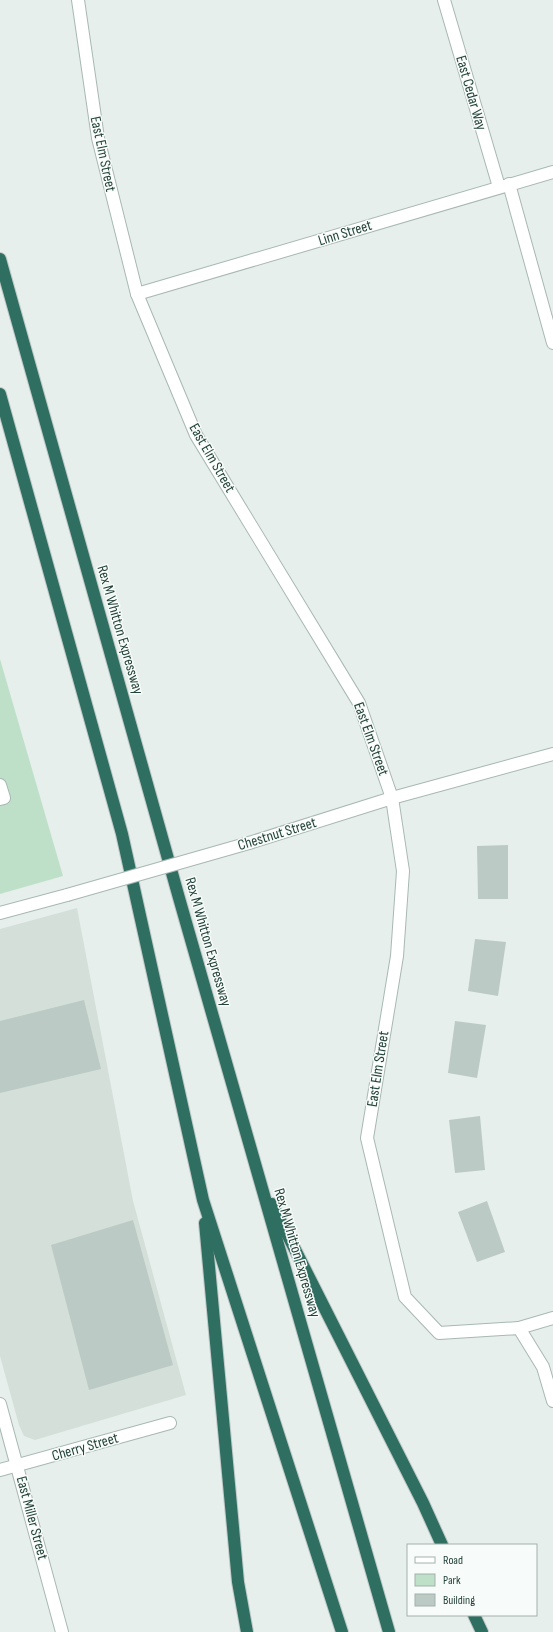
<svg xmlns="http://www.w3.org/2000/svg" width="553" height="1632" font-family="'Sofia Sans Condensed',sans-serif">
<rect width="100%" height="100%" fill="#e6efeb"/>
<polygon fill="#d4dfda" points="77,908 133,1201 186,1395 35,1440 24,1436 19,1425 0,1356 0,929"/>
<polygon fill="#bfe0c8" points="0,659 63,876 0,894"/>
<g fill="#bbcac4">
<polygon points="508,845 508,899 478,899 477,846"/>
<polygon points="475,939 506,942 498,996 468,991"/>
<polygon points="84,1000 101,1069 0,1093 0,1021"/>
<polygon points="455,1021 486,1025 477,1078 448,1073"/>
<polygon points="480,1116 485,1170 455,1173 449,1120"/>
<polygon points="487,1201 505,1252 477,1262 458,1212"/>
<polygon points="133,1220 173,1365 89,1390 51,1245"/>
</g>
<g fill="none" stroke-linecap="round" stroke-linejoin="round">
<defs>
<g id="minor">
<polyline points="78,0 98,138 137,294 196,435 359,703 392,798 403,871 397,956 367,1138 405,1297 439,1333 519,1328 543,1367 553,1401"/>
<polyline points="444,0 499,187"/>
<polyline points="509,184 553,343"/>
<polyline points="137,294 553,172"/>
<polyline points="0,785 4,798 0,799"/>
<polyline points="249,843 392,798 553,754"/>
<polyline points="0,913 67,895"/>
<polyline points="519,1328 553,1318"/>
<polyline points="0,1404 62,1632"/>
<polyline points="0,1470 170,1423"/>
</g>
<g id="highway">
<polyline points="0,259 179,898 389,1632"/>
<polyline points="0,394 122,834 203,1200 342,1632"/>
<polyline points="272,1204 423,1503 442,1545"/>
<polyline points="205,1223 238,1582 247,1632"/>
<polyline points="474,1615 482,1632"/>
</g>
</defs>
<use href="#minor" stroke="#a8b8b2" stroke-width="14"/>
<use href="#highway" stroke="#c2cac8" stroke-width="14"/>
<use href="#minor" stroke="#fff" stroke-width="12"/>
<use href="#highway" stroke="#2f6f62" stroke-width="12"/>
<defs>
<polyline id="minor-bridge" points="67,895 249,843"/>
</defs>
<use href="#minor-bridge" stroke="#a8b8b2" stroke-width="14" stroke-linecap="butt"/>
<use href="#minor-bridge" stroke="#fff" stroke-width="12"/>
</g>
<g text-anchor="middle" dominant-baseline="central" stroke-width="3" stroke-linejoin="round" paint-order="stroke">
<g font-size="15" fill="#24423a" stroke="#f7fbf9">
<text transform="translate(471 93) rotate(74)">East Cedar Way</text>
<text transform="translate(103 154) rotate(78)">East Elm Street</text>
<text transform="translate(345 233) rotate(-17)">Linn Street</text>
<text transform="translate(212 458) rotate(60)">East Elm Street</text>
<text transform="translate(120 630) rotate(74)">Rex M Whitton Expressway</text>
<text transform="translate(371 739) rotate(70)">East Elm Street</text>
<text transform="translate(277 834) rotate(-17)">Chestnut Street</text>
<text transform="translate(208 942) rotate(74)">Rex M Whitton Expressway</text>
<text transform="translate(378 1069) rotate(-81)">East Elm Street</text>
<text transform="translate(297 1253) rotate(74)">Rex M Whitton Expressway</text>
<text transform="translate(85 1447) rotate(-16)">Cherry Street</text>
<text transform="translate(32 1518) rotate(75)">East Miller Street</text>
</g>
</g>
<rect x="407" y="1544" width="130" height="72" fill="#f7fbf9" stroke="#a3b1ad"/>
<rect x="415" y="1557" width="20" height="6" fill="#ffffff" stroke="#a3b1ad"/>
<text x="443" y="1564" font-size="12" fill="#24423a">Road</text>
<rect x="415" y="1574" width="20" height="12" fill="#bfe0c8" stroke="#a3b1ad"/>
<text x="443" y="1584" font-size="12" fill="#24423a">Park</text>
<rect x="415" y="1594" width="20" height="12" fill="#bbcac4" stroke="#a3b1ad"/>
<text x="443" y="1604" font-size="12" fill="#24423a">Building</text>
</svg>
